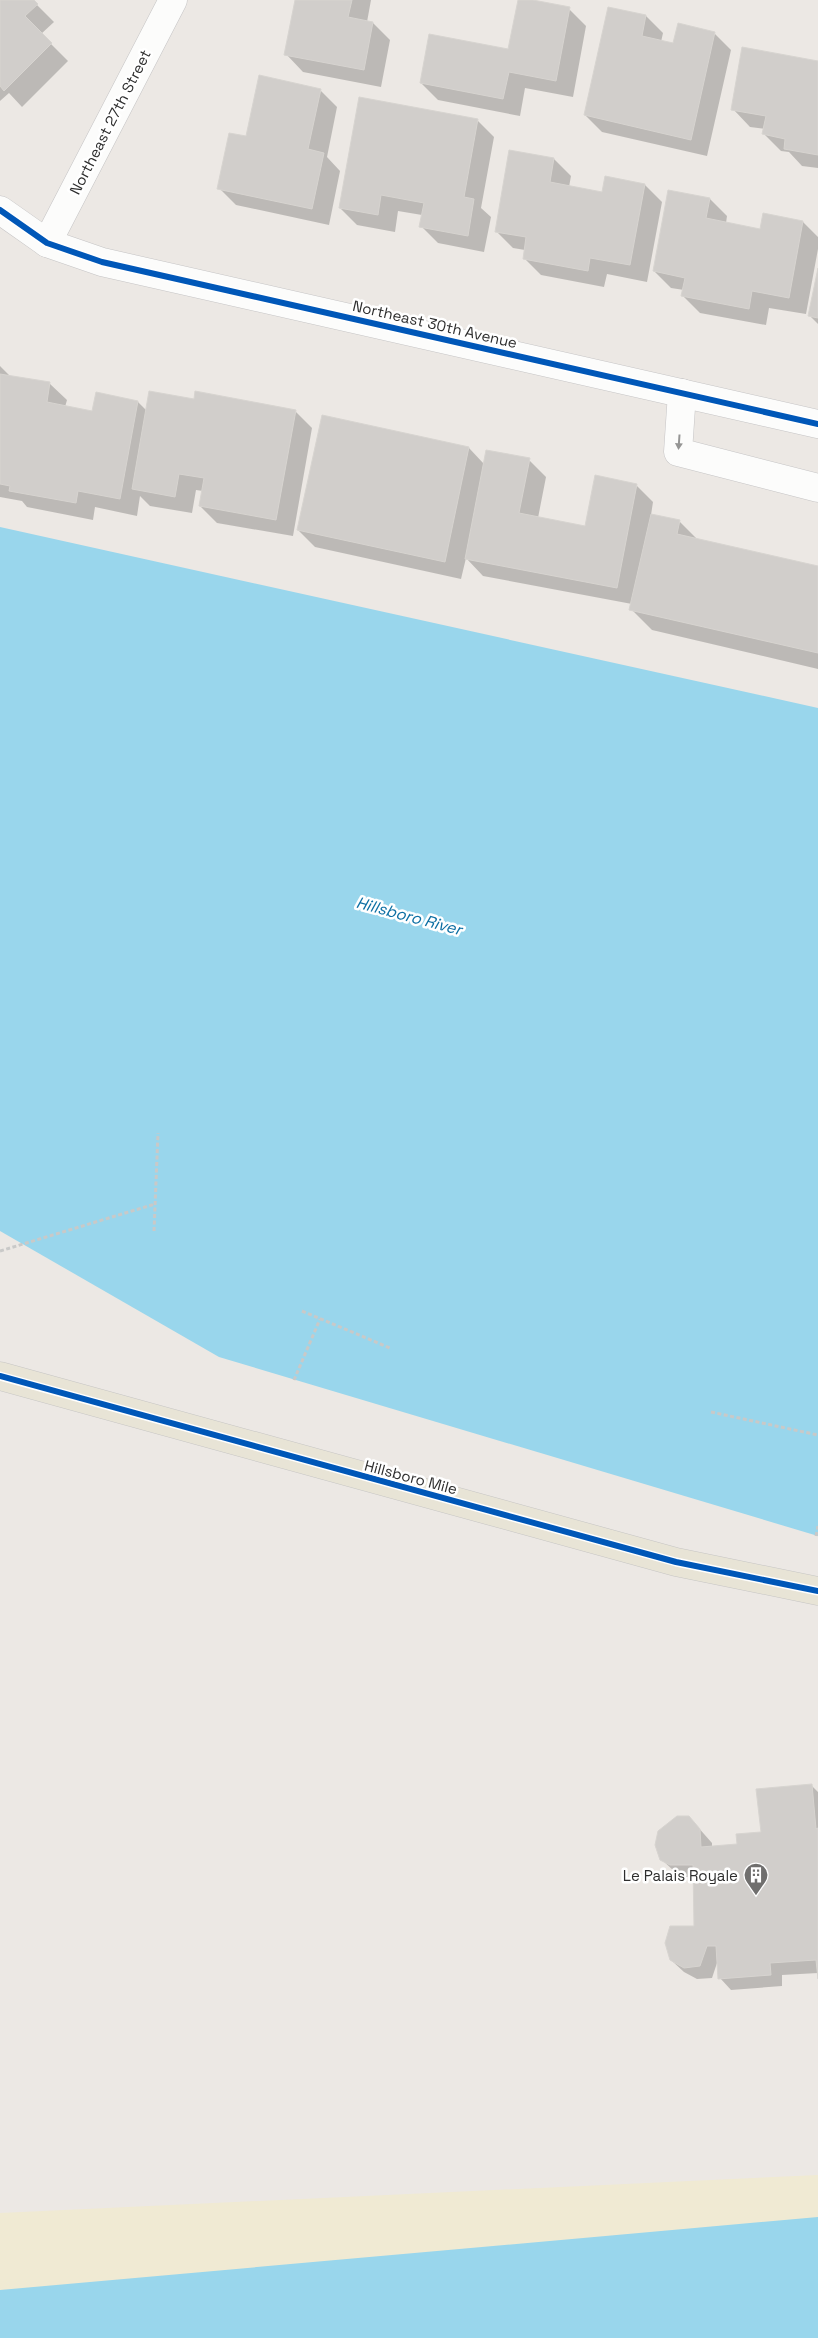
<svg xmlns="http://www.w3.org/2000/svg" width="818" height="2338" font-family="'Space Grotesk',sans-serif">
<rect width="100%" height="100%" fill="#ece8e4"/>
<polygon fill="#f0ead3" points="818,2175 818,2338 0,2338 0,2213"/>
<g fill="#99d6ec">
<polygon points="0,527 818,708 818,1536 219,1357 0,1231"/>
<polygon points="818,2217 818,2338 0,2338 0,2290"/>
</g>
<g fill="#0003">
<polygon points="0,0 32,0 54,22 41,34 68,61 22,107 9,93 0,101"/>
<polygon points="296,0 371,0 367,22 373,23 390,40 381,87 303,72 286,54"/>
<polygon points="519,0 569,9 586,26 573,97 525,88 520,116 438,100 421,83 509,51"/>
<polygon points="646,16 663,33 661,42 674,45 714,33 731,50 707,156 602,132 585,115"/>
<polygon points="818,62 818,168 802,166 789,152 781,151 764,134 765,129 750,127 733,109"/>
<polygon points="320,90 337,107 327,157 340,171 329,225 236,205 219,188 247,138"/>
<polygon points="477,120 494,137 481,208 491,217 484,252 438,243 421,226 422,215 398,211 395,232 357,225 340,208"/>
<polygon points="554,159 571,176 569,187 603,194 645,185 662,202 647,282 607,274 604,287 541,275 524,258 525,250 513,248 496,231"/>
<polygon points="669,192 710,199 727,216 726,223 761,230 803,222 818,237 818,249 806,314 769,308 766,325 700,313 683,296 684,290 671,288 654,271"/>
<polygon points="818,275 818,324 810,316"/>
<polygon points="0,366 11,377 49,383 67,400 65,407 93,412 138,402 147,411 195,400 295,411 312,428 293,536 217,523 200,506 203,491 196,490 192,513 150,506 140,496 137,516 95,507 93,520 27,507 22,501 0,497"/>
<polygon points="469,448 484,464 529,460 546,477 538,518 586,527 636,485 653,502 651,515 679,521 698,540 818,568 818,669 652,630 631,609 632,604 483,576 466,558 461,579 315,547 298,530"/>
<polygon points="811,1785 818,1792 818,1975 818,1973 782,1975 782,1986 731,1990 720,1978 718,1960 712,1978 697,1979 684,1972 671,1960 695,1927 694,1877 683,1877 674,1871 661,1859 689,1817 712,1843 712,1848 738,1845 762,1833"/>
</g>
<g fill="#d1cecb" stroke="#d7d4d0">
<polygon points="0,0 34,0 38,4 25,16 52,43 4,91 0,86"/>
<polygon points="295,0 352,0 348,17 373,22 364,70 284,55"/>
<polygon points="518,0 533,0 570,7 556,81 509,72 503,99 420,83 429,34 508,49"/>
<polygon points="608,7 646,15 642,36 673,43 678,23 715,32 691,140 584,115"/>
<polygon points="742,47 818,61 818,155 784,149 785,139 762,134 766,116 731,110"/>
<polygon points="259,75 321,89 308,149 324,153 312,209 217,189 229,133 246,136"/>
<polygon points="359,97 478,119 464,197 474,199 468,236 419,227 424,203 381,195 378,215 339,208"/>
<polygon points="509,150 554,158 550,182 602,192 605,176 645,184 630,265 590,258 588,271 523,259 526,237 495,232"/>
<polygon points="668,190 710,198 706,218 760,229 763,213 803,221 789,298 752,291 749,309 681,296 685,278 653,271"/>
<polygon points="818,268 818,318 808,316"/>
<polygon points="0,374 50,382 47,402 92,411 96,392 138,401 120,499 78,491 76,503 9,491 10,486 0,484"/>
<polygon points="149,391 194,399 195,391 296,410 276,520 199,506 204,478 179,474 175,497 132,489"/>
<polygon points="322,415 469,447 445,562 297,530"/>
<polygon points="486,450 530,458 519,513 585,526 595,475 637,484 617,588 465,559"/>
<polygon points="651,514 680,520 677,534 818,566 818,653 629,610"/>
<polygon points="812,1784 816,1829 818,1828 818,1979 816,1960 770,1963 771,1975 718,1979 716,1946 707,1946 700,1966 684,1968 670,1960 665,1943 670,1926 694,1926 693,1865 670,1865 660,1860 655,1845 658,1831 677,1816 689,1816 700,1829 701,1847 737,1844 736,1834 761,1832 756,1789"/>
</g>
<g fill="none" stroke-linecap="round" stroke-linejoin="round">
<defs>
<g id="minor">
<polyline points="0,210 47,243 102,262 818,424"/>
<polyline points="47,243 173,0"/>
<polyline points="682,393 678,452 818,488"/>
</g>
<polyline id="major" points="0,1376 676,1562 818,1591"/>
</defs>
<use href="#minor" stroke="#c5c4c5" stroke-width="29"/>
<use href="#major" stroke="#c6c5c4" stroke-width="29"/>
<g stroke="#c9c9c8" stroke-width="3" stroke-dasharray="4 2.5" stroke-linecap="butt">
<polyline points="154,1231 158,1133"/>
<polyline points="0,1251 155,1204"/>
<polyline points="302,1311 390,1348"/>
<polyline points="294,1380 320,1319"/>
<polyline points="711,1412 818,1435"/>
<polyline points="816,1536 818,1526"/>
</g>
<use href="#minor" stroke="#fcfcfb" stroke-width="28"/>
<use href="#major" stroke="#e8e4d6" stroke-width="28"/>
<defs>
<g id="cycleway">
<polyline points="0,210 47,243 102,262 818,424"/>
<polyline points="0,1376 676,1562 818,1591"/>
</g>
</defs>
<use href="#cycleway" stroke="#fff" stroke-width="9"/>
<use href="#cycleway" stroke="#0057b8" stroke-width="6"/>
</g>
<defs><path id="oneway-solid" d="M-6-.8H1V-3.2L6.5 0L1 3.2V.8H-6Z" transform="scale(1.25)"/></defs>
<use fill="#959594" href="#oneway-solid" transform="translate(679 442) rotate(94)"/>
<defs>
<symbol id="building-pin" viewBox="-11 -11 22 30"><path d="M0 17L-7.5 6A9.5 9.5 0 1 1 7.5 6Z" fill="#706f6e" stroke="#fff"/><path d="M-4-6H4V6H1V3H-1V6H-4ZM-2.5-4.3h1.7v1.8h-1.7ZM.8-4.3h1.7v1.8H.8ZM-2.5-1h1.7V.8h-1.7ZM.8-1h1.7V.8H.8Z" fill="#fff"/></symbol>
</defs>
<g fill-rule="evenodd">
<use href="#building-pin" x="742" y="1861" width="28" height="38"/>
</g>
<g text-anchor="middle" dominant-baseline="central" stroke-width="5" stroke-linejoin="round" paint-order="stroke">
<g font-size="15" fill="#2e2e2e" stroke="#fff">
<text transform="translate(110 122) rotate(-63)">Northeast 27th Street</text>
<text transform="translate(435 324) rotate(13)">Northeast 30th Avenue</text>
<text transform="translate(411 1477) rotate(15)">Hillsboro Mile</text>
</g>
<g font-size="15" fill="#2e2e2e" stroke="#fff" text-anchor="end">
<text x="738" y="1875">Le Palais Royale</text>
</g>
<g font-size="16" font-style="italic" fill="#0d6fa3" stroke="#fff">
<text transform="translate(409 916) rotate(15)">Hillsboro River</text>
</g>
</g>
</svg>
